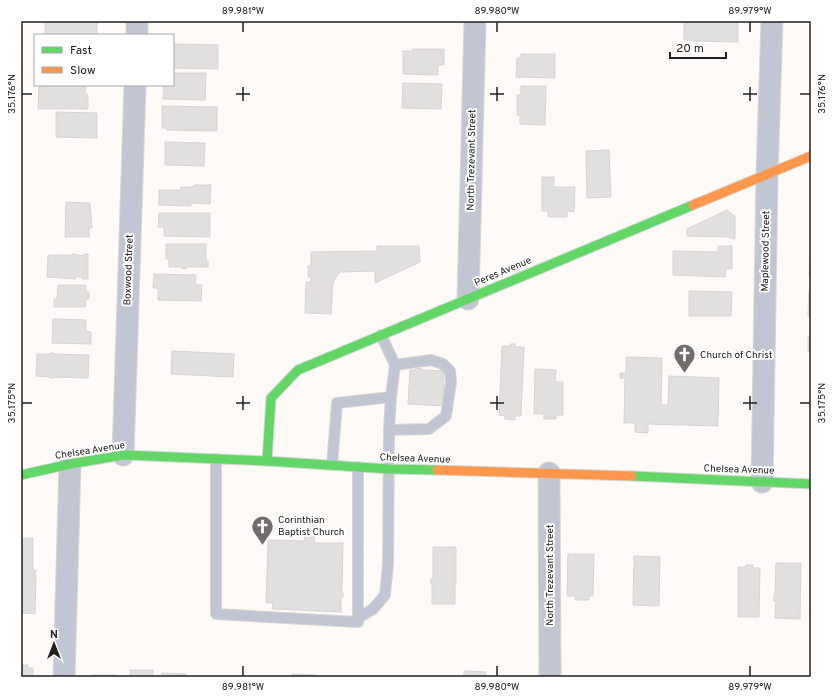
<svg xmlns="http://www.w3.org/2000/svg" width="832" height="698" font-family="Overpass,sans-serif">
<rect width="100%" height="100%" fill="#fdfaf8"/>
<g fill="#e2e0df" stroke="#d7d5d4">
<rect x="45" y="21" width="52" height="14"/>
<polygon points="684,21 738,21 738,42 692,41 692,40 684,40"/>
<polygon points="173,44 218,45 218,69 173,68"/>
<polygon points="413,49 444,49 444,65 438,65 438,75 403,74 403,51 413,51"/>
<polygon points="521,54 555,54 555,78 516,77 517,58 521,58"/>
<polygon points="173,73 206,73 205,100 163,99 164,85 173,85"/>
<polygon points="403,83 442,84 441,109 402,108"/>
<polygon points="39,85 86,85 85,94 88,95 88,109 38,109"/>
<polygon points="521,86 546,86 545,125 520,124 520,115 517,115 517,95 521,95"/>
<polygon points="162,106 217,107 217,131 166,130 167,128 162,128"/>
<polygon points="56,112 97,113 97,138 56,137"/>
<polygon points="165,142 205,143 204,166 165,165"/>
<polygon points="609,150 611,197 587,198 586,151"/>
<polygon points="542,177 554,177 554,187 575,187 574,212 567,211 567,217 548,217 548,211 542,211"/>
<polygon points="194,185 211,185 210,204 191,203 191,206 159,205 159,190 181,190 181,187 190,187 194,186"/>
<polygon points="66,202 90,203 92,228 89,228 89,237 65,237"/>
<polygon points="727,210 735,216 735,239 730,238 730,237 687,236 687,229"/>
<polygon points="159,213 210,213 210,237 164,236 164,227 158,227"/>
<polygon points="166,244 206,244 206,261 208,261 208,267 186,267 186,269 181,268 181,267 169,267 169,259 166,259"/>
<polygon points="377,246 419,246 420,262 375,283 375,271 340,272 333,282 331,314 305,313 306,282 311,282 311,277 308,277 308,266 311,266 311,252 377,251"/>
<polygon points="718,246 732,246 732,269 726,269 725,277 673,275 673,251 718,252"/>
<polygon points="72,254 84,256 84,254 88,254 88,279 82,279 82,277 75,277 75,279 47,277 48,255 72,255"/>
<polygon points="810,258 811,258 811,276 809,276"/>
<polygon points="154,274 196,275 195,285 202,285 201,301 158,300 158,288 153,288"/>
<polygon points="58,285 86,285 86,292 89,292 89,299 86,299 85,307 54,307 54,299 57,299"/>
<polygon points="689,291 732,292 731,316 689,316"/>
<polygon points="809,291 811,291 811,316 808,316"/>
<polygon points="53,319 86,320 86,331 91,332 91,344 52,343"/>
<rect x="808" y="336" width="3" height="15"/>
<polygon points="510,344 515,344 515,347 524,347 521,416 515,416 515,420 505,419 505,416 499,415 502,346 510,346"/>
<polygon points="172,351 234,354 233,377 171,374"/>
<polygon points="50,353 54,353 54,354 89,355 88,378 54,377 54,378 49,378 49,377 36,376 37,354 50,354"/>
<polygon points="626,357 662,358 661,405 668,405 669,376 719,378 718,426 648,424 648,433 635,432 635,423 624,423 625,378 620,378 620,373 626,373"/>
<polygon points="416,368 422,369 422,370 444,371 443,406 408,404 410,370 416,370"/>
<polygon points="535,369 556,370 555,382 563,382 563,415 556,415 556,419 544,419 544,414 534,414"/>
<polygon points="305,529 315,529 314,543 343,543 342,593 343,593 343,597 341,597 341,612 272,609 273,603 266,603 268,540 304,541"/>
<polygon points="21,538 33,538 33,570 36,570 35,574 32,575 36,575 35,614 21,613"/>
<polygon points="433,547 456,547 456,584 455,584 455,604 432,604 432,584 431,584 431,579 433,579"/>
<polygon points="568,554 594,554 593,596 589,596 589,600 575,600 575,596 567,596"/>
<polygon points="634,556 660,557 659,606 633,605"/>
<polygon points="776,563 801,563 800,619 775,618 776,601 774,601 774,594 775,594"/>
<polygon points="746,565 753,565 753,568 760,568 759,617 738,617 738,567 746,567"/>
<polygon points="21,665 28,665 28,668 33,668 33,677 21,677"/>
<rect x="130" y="670" width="23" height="7"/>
<polygon points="464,671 486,672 486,677 464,677"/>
<polygon points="162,673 186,674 186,677 161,677"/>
<polygon points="292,674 316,675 316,677 292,677"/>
<rect x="93" y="675" width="22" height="2"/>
<rect x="197" y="676" width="24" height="1"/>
</g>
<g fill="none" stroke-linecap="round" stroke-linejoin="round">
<defs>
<g id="lane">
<polyline points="389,430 429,429 446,416 451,382 450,371 443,364 431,360 395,365"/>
<polyline points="216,459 216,614 358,622 358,467"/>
<polyline points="332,465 337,403 391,397 395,365 381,335"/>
<polyline points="358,618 373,609 385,595 388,564 389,430 391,397"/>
</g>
<g id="street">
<polyline points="137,35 137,21"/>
<polyline points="468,299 475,21"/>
<polyline points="123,455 135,85"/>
<polyline points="549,473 550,677"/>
<polyline points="762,482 767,175 772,21"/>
<polyline points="64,677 70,464"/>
</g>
<g id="fast">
<polyline points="267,461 271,398 298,370 693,205"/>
<polyline points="21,475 70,464 123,455 267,461 389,469 437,470"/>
<polyline points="632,476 811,484"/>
</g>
<g id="slow">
<polyline points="693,205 811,156"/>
<polyline points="437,470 632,476"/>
</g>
</defs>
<use href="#lane" stroke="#d9d7d6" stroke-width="12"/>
<use href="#street" stroke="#d9d7d6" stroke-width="23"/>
<use href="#fast" stroke="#d9d7d6" stroke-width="11"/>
<use href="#slow" stroke="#d9d7d6" stroke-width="11"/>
<use href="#lane" stroke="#c2c5d2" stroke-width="10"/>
<use href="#street" stroke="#c2c5d2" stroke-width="21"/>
<use href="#fast" stroke="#63d668" stroke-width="9"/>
<use href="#slow" stroke="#ff974d" stroke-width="9"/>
</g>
<path fill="none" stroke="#22201f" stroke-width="1.5" d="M243,22v10M497,22v10M750,22v10M243,87v14M497,87v14M750,87v14M22,94h10M236,94h14M490,94h14M743,94h14M800,94h10M243,396v14M497,396v14M750,396v14M22,403h10M236,403h14M490,403h14M743,403h14M800,403h10M243,666v10M497,666v10M750,666v10"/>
<defs>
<symbol id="church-pin" viewBox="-11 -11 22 30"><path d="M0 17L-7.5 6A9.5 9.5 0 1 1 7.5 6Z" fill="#6f6c6b" stroke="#fff"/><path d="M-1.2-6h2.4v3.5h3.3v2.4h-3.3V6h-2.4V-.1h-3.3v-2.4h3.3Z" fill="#fff"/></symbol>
</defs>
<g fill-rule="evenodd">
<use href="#church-pin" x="672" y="342" width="25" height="34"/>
<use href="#church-pin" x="250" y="514" width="25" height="34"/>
</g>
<g text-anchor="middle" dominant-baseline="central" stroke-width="4" stroke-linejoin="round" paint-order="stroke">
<g font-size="10" fill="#22201f" stroke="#fff">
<text transform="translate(472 160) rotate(-89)">North Trezevant Street</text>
<text transform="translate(766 251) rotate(-89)">Maplewood Street</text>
<text transform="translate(129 270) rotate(-88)">Boxwood Street</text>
<text transform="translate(503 272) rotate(-23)">Peres Avenue</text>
<text transform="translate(90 451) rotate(-9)">Chelsea Avenue</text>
<text transform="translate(415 459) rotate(2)">Chelsea Avenue</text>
<text transform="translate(739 470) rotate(2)">Chelsea Avenue</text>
<text transform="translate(550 575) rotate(-90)">North Trezevant Street</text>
</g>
<g font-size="10" fill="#22201f" stroke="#fff" text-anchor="start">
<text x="700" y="355">Church of Christ</text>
<text x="278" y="520">Corinthian<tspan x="278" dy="12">Baptist Church</tspan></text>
</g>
</g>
<rect width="832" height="698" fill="none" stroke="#ffffff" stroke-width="44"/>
<rect x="34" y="34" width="140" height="52" fill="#ffffff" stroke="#a7a6a5"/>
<rect x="42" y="47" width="20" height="6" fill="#63d668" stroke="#a7a6a5"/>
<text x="70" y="54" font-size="12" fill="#22201f">Fast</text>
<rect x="42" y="67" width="20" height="6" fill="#ff974d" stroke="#a7a6a5"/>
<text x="70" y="74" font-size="12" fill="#22201f">Slow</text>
<g transform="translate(54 644)" stroke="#ffffff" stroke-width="3" paint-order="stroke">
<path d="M0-3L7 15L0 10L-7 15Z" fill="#22201f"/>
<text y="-6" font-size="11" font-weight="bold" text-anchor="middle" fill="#22201f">N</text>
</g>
<path d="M670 52v6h56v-6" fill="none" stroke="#22201f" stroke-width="2"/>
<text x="676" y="52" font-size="12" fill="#22201f" stroke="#ffffff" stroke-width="3" paint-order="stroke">20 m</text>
<rect x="22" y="22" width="788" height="654" fill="none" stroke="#22201f" stroke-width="1.5"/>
<g font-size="10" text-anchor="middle" fill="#22201f">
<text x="243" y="14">89.981°W</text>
<text x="497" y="14">89.980°W</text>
<text x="750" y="14">89.979°W</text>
<text transform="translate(11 94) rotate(-90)" y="4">35.176°N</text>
<text transform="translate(821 94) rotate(-90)" y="4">35.176°N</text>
<text transform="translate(11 403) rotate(-90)" y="4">35.175°N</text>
<text transform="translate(821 403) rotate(-90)" y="4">35.175°N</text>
<text x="243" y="690">89.981°W</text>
<text x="497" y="690">89.980°W</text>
<text x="750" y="690">89.979°W</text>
</g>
</svg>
